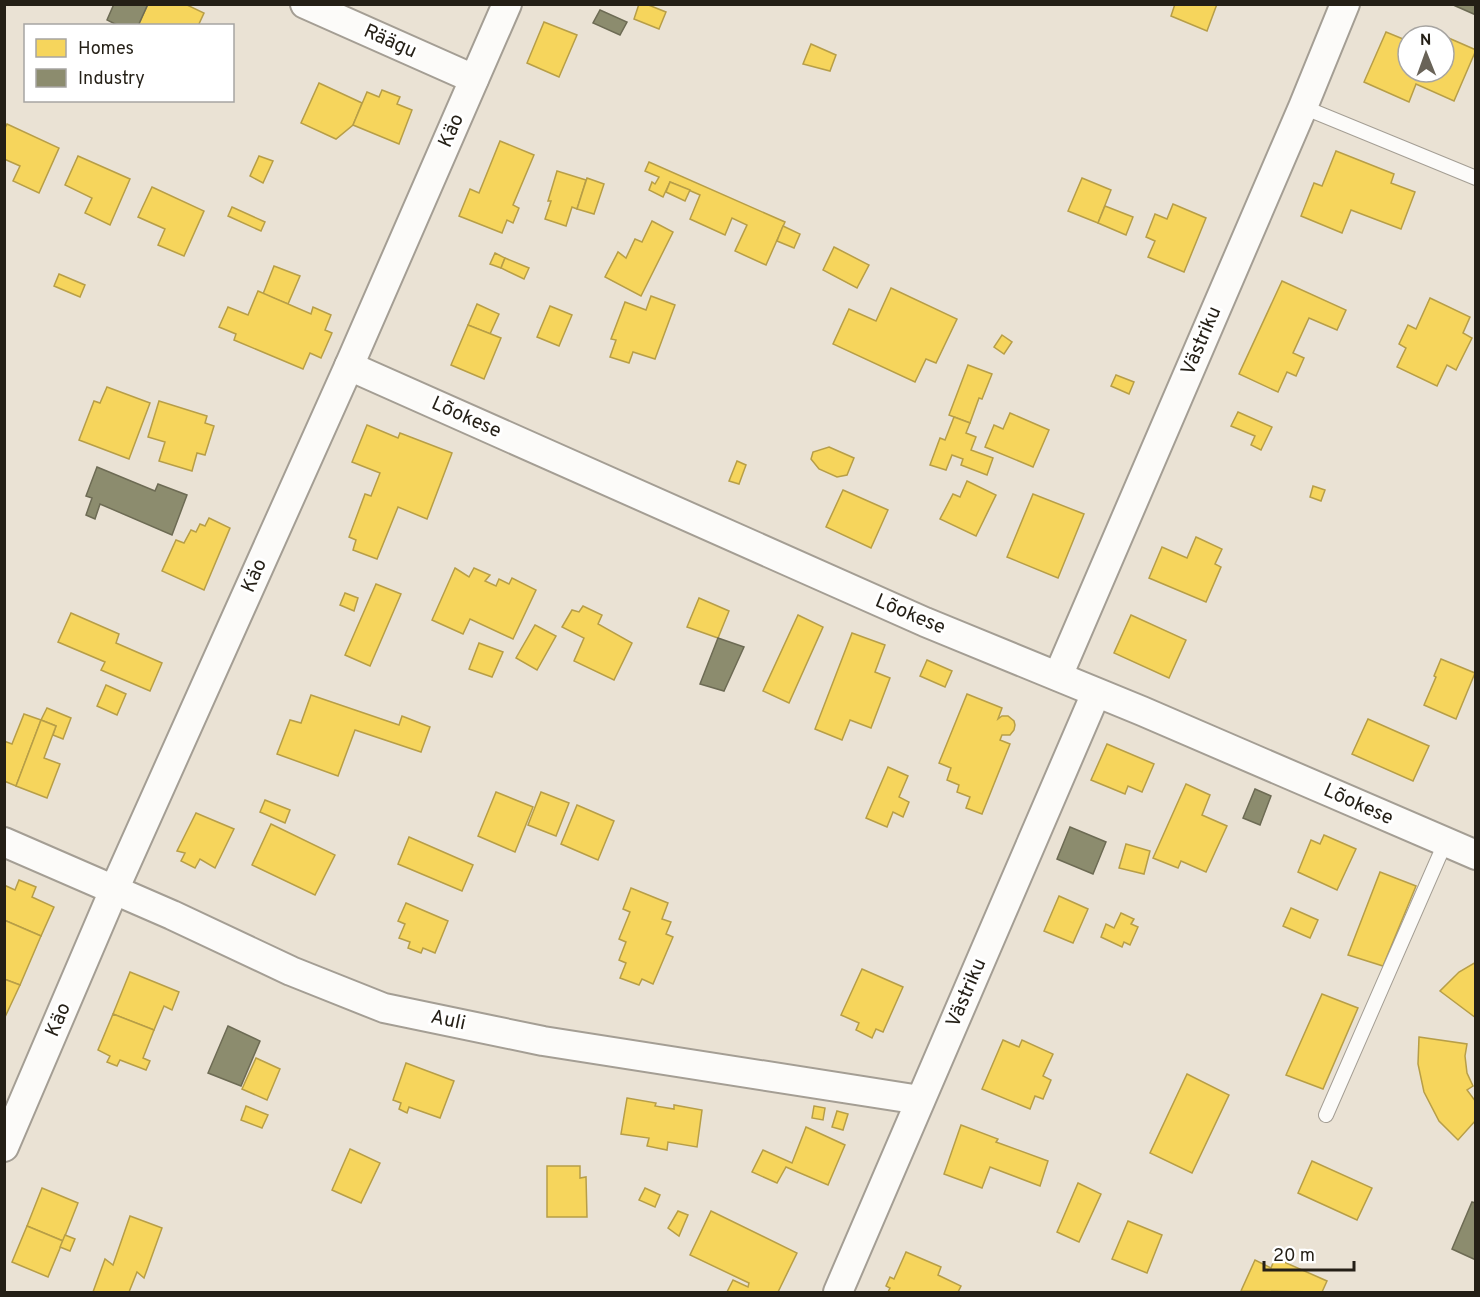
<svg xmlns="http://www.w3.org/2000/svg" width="1480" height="1297" font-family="Overpass,sans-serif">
<rect width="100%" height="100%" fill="#eae2d4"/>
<g fill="#f6d55c" stroke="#b79e47" stroke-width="1.5">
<polygon points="148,4 185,4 204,13 198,26 138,26"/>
<polygon points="639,4 646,4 666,12 659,29 634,19"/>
<polygon points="1175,4 1217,4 1207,31 1171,16"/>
<polygon points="544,22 577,35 559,77 527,63"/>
<polygon points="1386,32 1408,41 1408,72 1444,72 1444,36 1476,50 1454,101 1416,84 1409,102 1364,82"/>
<polygon points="811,44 836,55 830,71 803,64"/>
<polygon points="319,83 362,103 353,125 336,139 301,123"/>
<polygon points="382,90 400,97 397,104 412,110 399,144 353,125 367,92 379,97"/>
<polygon points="7,124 59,148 39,193 13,181 20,166 4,159 4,130"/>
<polygon points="500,141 534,155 513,205 519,208 513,223 507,220 502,233 459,216 470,189 479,193"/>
<polygon points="1336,151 1394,174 1391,183 1415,192 1401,229 1351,210 1342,233 1301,216 1314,183 1322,186"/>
<polygon points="78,156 130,179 110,225 85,213 92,198 65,185"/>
<polygon points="259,156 273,161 263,183 250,176"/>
<polygon points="649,162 785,222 766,265 735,251 747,225 732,218 725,235 690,219 700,195 670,182 663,197 649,190 652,182 655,184 659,177 645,171"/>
<polygon points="557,171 586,180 577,209 572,207 566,226 545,219 551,201 548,201"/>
<polygon points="587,178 604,184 594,214 577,209"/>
<polygon points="1082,178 1111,190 1098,223 1068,211"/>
<polygon points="670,182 690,190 685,201 666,192"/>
<polygon points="152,187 204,211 184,256 158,245 165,229 138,217"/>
<polygon points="1173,204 1206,218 1184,272 1148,257 1155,241 1146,237 1155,214 1167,219"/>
<polygon points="1105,206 1133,217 1126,235 1098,223"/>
<polygon points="232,207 265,222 261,231 228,216"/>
<polygon points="652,221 673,232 641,296 605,277 618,252 626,258 635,239 642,242"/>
<polygon points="783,226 800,234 794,248 777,241"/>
<polygon points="834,247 869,265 857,288 823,270"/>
<polygon points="495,253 505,258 501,268 490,264"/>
<polygon points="505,258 529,268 524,279 501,268"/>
<polygon points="274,266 300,276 288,304 263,294"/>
<polygon points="59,274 85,285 80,297 54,286"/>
<polygon points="1282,281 1346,310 1337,330 1309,318 1293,353 1304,358 1296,376 1287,372 1278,392 1239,374"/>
<polygon points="891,288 957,319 936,363 926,359 915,382 833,344 849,309 876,321"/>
<polygon points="258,291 311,314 313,307 331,315 325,330 332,333 321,358 310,353 303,369 234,340 236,334 219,327 228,307 248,315"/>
<polygon points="651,296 675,305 655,359 633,352 629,363 610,357 616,340 611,339 625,302 646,310"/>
<polygon points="1430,298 1470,317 1463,333 1472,338 1456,370 1447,365 1437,386 1397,367 1406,348 1399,344 1408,325 1416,329"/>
<polygon points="477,304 499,314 490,334 468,325"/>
<polygon points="550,306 572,315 559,346 537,337"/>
<polygon points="468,325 501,338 484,379 451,365"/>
<polygon points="1002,335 1012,342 1004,354 994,347"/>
<polygon points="968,365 992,374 982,399 979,398 970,423 949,415"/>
<polygon points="1116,375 1134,382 1129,394 1111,386"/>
<polygon points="107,387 150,403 129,459 79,440 94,401 100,403"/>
<polygon points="159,401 207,416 205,423 214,426 205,455 197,453 192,471 159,461 165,442 148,437"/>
<polygon points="1238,412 1272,427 1261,450 1251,445 1255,436 1231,426"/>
<polygon points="1010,413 1049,430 1033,467 985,447 994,425 1003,429"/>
<polygon points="954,417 970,423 966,433 976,437 971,450 993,458 987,475 961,465 963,459 952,455 946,470 930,465 940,438 945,440"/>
<polygon points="367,425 398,438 400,433 452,453 427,519 398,507 377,559 353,550 356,540 349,537 365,494 371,496 380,473 352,462"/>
<polygon points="829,447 854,458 847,475 837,477 819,469 811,459 813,452"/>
<polygon points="737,461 746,465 739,484 729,481"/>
<polygon points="967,481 996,495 976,536 940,519 953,494 960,497"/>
<polygon points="1313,486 1325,490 1321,501 1310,497"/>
<polygon points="843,490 888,510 871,548 826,527"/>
<polygon points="1033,494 1084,514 1058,578 1007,557"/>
<polygon points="209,518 230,528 204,590 162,571 176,540 184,543 191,530 196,532 200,524 205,526"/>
<polygon points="1196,537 1222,549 1215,564 1221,567 1206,602 1149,578 1162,547 1187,558"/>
<polygon points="455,568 469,577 474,568 490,575 485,581 496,586 499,579 509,584 512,578 536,590 513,639 470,619 463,634 432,620"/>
<polygon points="376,584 401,594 370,666 345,655"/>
<polygon points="345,593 358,598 354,611 340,605"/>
<polygon points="699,598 729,611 718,638 687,627"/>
<polygon points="583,606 602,615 598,624 632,643 614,680 574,661 584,638 562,627 572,610 579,612"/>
<polygon points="71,613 119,634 116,643 162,663 150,691 101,670 105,662 58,642"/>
<polygon points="798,615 823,627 789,703 763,691"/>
<polygon points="1131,615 1186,640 1169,678 1114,653"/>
<polygon points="535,625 556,636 537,670 516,658"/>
<polygon points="852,633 885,645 875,672 890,678 871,728 850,720 842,740 815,729"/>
<polygon points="479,643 503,652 492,677 469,669"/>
<polygon points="1441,659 1475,673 1456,719 1424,705 1436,677 1434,676"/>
<polygon points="927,660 952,671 945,687 920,676"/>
<polygon points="106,685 126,694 117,715 97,706"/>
<polygon points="967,694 1002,708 998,719 1002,716 1008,716 1014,721 1015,725 1014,730 1010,735 1002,735 1000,740 1010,744 982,814 966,808 970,797 957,792 959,785 947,780 951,768 939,763"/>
<polygon points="311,695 399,725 402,716 430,727 421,752 355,730 338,776 277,754 290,720 301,723"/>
<polygon points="47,708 71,718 63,739 53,735 56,726 41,720"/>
<polygon points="24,714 41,720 16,786 4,781 4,741 12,744"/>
<polygon points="1368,719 1429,746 1413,781 1352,754"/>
<polygon points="41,720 56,726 44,758 60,764 47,798 16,786"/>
<polygon points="1107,744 1154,764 1142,792 1128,786 1125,794 1091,780"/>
<polygon points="888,767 908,776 899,797 909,802 903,817 893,812 887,827 866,818"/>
<polygon points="1186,784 1210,795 1202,815 1227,826 1206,872 1181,861 1178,868 1153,858"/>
<polygon points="496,792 533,807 515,852 478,836"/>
<polygon points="541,792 569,803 556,836 528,825"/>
<polygon points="265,800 290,810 285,823 260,812"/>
<polygon points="577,805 614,821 598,860 561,844"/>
<polygon points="196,813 234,829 215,868 200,859 195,868 181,861 185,853 177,851"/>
<polygon points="271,824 335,855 315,895 252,865"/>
<polygon points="1324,835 1356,849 1337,890 1298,872 1311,840 1320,844"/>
<polygon points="409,837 473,865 462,891 398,864"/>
<polygon points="1126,844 1150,851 1144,874 1119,868"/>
<polygon points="1380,872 1416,886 1383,966 1348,955"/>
<polygon points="19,880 36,887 32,897 54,907 41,936 4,920 4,885 15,890"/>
<polygon points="631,888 668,903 662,919 671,922 666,934 673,937 653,984 642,979 639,985 620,978 626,963 619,960 626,942 619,939 630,912 623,909"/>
<polygon points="1059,896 1088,909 1073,943 1044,931"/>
<polygon points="406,903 448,921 435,953 423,948 421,953 408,948 410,942 399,938 405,924 398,921"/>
<polygon points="1291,908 1318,920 1310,938 1283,926"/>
<polygon points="1121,913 1134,919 1131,924 1138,927 1130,945 1124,942 1122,947 1101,937 1106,924 1114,928"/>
<polygon points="4,920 41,936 20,985 4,979"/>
<polygon points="1476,962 1476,1018 1440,991 1459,972"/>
<polygon points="862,969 903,987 883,1032 876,1029 872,1038 856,1030 859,1023 841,1015"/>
<polygon points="130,972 179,992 172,1010 164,1006 154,1030 113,1014"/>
<polygon points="4,979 20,985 5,1017 4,1016"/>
<polygon points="1322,994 1358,1008 1323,1089 1286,1075"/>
<polygon points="113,1014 154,1030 143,1058 150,1061 146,1070 120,1060 117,1066 107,1062 110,1056 98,1050"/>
<polygon points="1419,1037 1467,1044 1465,1056 1467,1073 1473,1086 1467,1090 1476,1102 1476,1120 1458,1140 1439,1121 1424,1092 1418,1064"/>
<polygon points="1003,1040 1019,1047 1022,1040 1053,1054 1043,1076 1051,1080 1043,1099 1035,1096 1030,1109 982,1089"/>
<polygon points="256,1058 280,1069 267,1100 242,1089"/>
<polygon points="406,1063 454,1081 440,1118 409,1107 407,1113 399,1109 401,1103 393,1100"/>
<polygon points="1187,1074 1229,1095 1192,1173 1150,1153"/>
<polygon points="627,1098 656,1103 655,1106 674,1109 674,1105 702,1110 697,1147 668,1142 667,1150 647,1146 649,1138 621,1134"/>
<polygon points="246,1106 268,1115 262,1128 241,1120"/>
<polygon points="814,1106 825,1108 823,1120 812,1118"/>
<polygon points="837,1111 848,1114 843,1130 832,1127"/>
<polygon points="961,1125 998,1139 996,1142 1048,1161 1040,1186 990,1167 982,1188 944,1174"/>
<polygon points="806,1127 845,1145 828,1185 786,1167 777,1183 752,1172 763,1150 792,1163"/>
<polygon points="350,1149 380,1163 361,1203 332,1190"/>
<polygon points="1312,1161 1372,1188 1357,1220 1298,1193"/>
<polygon points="547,1166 580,1166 580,1178 586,1177 587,1217 547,1217"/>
<polygon points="1078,1183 1101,1194 1079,1242 1057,1232"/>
<polygon points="42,1188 78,1203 63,1241 27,1226"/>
<polygon points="645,1188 660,1195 655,1207 639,1200"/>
<polygon points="678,1211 688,1215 679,1236 668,1228"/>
<polygon points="711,1211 797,1253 778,1292 727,1292 733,1280 748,1287 749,1283 690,1255"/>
<polygon points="130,1216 162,1228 144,1278 137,1272 129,1292 93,1292 105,1259 113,1265"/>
<polygon points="1128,1221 1162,1235 1147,1273 1112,1259"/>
<polygon points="27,1226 63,1241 48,1277 12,1262"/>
<polygon points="65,1235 75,1239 70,1251 60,1247"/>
<polygon points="906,1252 941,1267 938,1275 961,1286 958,1292 888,1292 890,1288 886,1286 890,1277 894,1279"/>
<polygon points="1275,1258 1327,1281 1322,1292 1241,1291 1255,1260 1271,1268"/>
</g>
<g fill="#8c8c6e" stroke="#6d6b54" stroke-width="1.5">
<polygon points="114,4 148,4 138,26 119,26 107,20"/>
<polygon points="1451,4 1476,4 1476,15"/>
<polygon points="600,10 627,22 620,35 593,23"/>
<polygon points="97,467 155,491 158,484 187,495 172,535 100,504 95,519 86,515 92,498 86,496"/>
<polygon points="718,638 744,647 724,691 700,684"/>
<polygon points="1255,789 1271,796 1260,825 1243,818"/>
<polygon points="1070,827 1106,842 1093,874 1057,859"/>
<polygon points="228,1026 260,1041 241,1086 208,1073"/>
<polygon points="1472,1202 1476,1203 1476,1260 1452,1249"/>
</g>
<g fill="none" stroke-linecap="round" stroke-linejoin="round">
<defs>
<g id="service">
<polyline points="1303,107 1476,178"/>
<polyline points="1326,1115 1445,843"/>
</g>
<g id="minor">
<polyline points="305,4 474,79"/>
<polyline points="349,366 925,622 1142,711 1476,855"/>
<polyline points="1058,676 1303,107 1345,4"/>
<polyline points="4,842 172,915 291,971 384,1008 543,1041 920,1100"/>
<polyline points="4,1147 114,890 349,366 507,4"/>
<polyline points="838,1292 1096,693"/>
</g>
</defs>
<use href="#service" stroke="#a49e94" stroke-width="16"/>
<use href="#minor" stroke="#a49e94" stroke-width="32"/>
<use href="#service" stroke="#fcfbf9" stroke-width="14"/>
<use href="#minor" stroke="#fcfbf9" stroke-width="28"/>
</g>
<g text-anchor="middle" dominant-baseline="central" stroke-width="6" stroke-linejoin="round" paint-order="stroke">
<g font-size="20" fill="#241f16" stroke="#fff">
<text transform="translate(390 42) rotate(24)">Räägu</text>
<text transform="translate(452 131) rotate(-66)">Käo</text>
<text transform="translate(1202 341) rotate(-67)">Västriku</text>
<text transform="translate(466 418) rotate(24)">Lõokese</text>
<text transform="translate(255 576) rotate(-66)">Käo</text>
<text transform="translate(910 615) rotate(23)">Lõokese</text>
<text transform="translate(1358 805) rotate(24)">Lõokese</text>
<text transform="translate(967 993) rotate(-67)">Västriku</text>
<text transform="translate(59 1020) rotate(-67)">Käo</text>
<text transform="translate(448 1021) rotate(12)">Auli</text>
</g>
</g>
<rect width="1480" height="1297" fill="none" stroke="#241f16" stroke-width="12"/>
<rect x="24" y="24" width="210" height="78" fill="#ffffff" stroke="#a7a5a2" stroke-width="1.5"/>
<rect x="36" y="39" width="30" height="18" fill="#f6d55c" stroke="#a7a5a2" stroke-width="1.5"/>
<text x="78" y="54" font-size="18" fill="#241f16">Homes</text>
<rect x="36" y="69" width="30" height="18" fill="#8c8c6e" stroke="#a7a5a2" stroke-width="1.5"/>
<text x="78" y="84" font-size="18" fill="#241f16">Industry</text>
<g transform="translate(1426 54) rotate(359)"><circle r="28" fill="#ffffff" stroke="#a7a5a2" stroke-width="1.5"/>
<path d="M0-4.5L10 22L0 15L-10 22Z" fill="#696358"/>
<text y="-9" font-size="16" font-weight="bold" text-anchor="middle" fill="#241f16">N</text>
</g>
<path d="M1264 1261v9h90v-9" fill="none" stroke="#241f16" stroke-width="3"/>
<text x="1273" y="1261" font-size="18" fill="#241f16" stroke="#ffffff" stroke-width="4.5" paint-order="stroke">20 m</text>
</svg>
